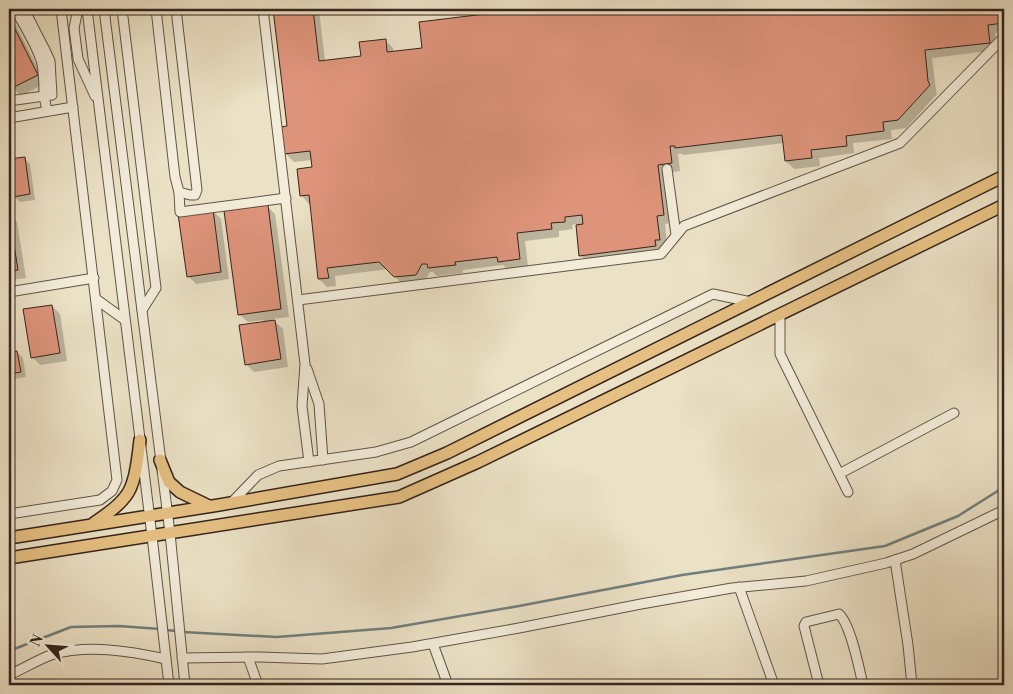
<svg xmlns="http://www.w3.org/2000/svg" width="1013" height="694" font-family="'Libre Bodoni',serif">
<rect width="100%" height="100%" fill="#ebe1c5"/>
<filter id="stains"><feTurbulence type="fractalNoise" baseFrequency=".004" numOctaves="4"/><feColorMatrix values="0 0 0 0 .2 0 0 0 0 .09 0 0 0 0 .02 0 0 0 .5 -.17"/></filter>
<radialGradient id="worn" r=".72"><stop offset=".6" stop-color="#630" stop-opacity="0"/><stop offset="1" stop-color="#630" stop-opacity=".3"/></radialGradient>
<g fill="#0003">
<polygon points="275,9 319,9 325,61 362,57 385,40 393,48 394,53 424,49 528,10 527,9 1004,9 1004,32 995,33 998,50 932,58 936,90 937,94 906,128 891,130 892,139 853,143 854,153 819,158 820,166 794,169 786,161 784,143 684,155 682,154 678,154 680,171 665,173 671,223 665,224 667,247 664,254 588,263 580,255 577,224 572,225 573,229 559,231 559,237 525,241 528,267 507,269 503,265 463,270 463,273 437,276 433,272 430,272 424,282 403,285 388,269 335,276 336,286 327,287 319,279 311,203 309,204 301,195 313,168 312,160 294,162 286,154 288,128"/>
<polygon points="9,12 45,83 21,96 13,88 9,80"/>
<polygon points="24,158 30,164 35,200 20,202 14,196"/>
<polygon points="267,206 275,214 289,317 272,319 283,329 288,367 254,372 246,364 264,322 263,320 248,322 239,314"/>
<polygon points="213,211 221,219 229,279 196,284 188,276"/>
<polygon points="9,214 17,222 26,278 9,280"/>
<polygon points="52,306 60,314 67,361 40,365 32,357"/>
<polygon points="17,352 23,358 26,377 9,380 9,354"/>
</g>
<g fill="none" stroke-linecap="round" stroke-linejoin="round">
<g stroke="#717f7c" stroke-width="2.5">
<polyline points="165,630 177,631"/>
<polyline points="183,632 277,637 391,628 519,606 682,575 885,546 958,516 1004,487"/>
<polyline points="9,651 71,627 119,626 160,629"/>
</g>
</g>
<g fill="#de947b" stroke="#34241d">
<polygon points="273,9 313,9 319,61 361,56 359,42 386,39 387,52 422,48 419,22 526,9 1004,9 1004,23 988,25 990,43 925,50 928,81 930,85 898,120 883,122 884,131 846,136 847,146 811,150 812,158 785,161 782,135 675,148 675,146 670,146 672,163 658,165 664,215 657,216 660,240 655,240 656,246 579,256 576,225 583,224 582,215 565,217 565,222 551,223 552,229 517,233 520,259 498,262 497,257 455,262 456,265 428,268 427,264 422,264 416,275 394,277 379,262 327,268 329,278 318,279 309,195 300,196 297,169 312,167 310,151 284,154 281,127 287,126"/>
<polygon points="9,17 38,75 12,88 9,82"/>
<polygon points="25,157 30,194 13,197 9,159"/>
<polygon points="268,205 281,309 238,315 224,211"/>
<polygon points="213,209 221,272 187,277 178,214"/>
<polygon points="9,213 18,270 9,271"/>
<polygon points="52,305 60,353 31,358 23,309"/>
<polygon points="275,320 281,359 245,365 239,325"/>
<polygon points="17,351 21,372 9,374 9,353"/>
</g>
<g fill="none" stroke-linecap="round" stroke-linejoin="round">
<defs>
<g id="minor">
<polyline points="24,9 46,52 50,61 52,95 44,96 47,111"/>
<polyline points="78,9 74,28 78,59 95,96"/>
<polyline points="87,9 152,536 169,685"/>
<polyline points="104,9 170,533 185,685"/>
<polyline points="122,9 156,288 142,310"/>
<polyline points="156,9 175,177 179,192 190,195 195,195 197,190 176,9"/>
<polyline points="263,9 305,364 302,406 309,462"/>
<path d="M9,101l35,-5c0,-10 0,-22 -2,-32 -2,-11 -21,-46 -28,-55"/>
<polyline points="9,118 73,107"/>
<polyline points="667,169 676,235"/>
<polyline points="179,192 180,212 286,198"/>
<polyline points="9,292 94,278"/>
<polyline points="96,299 125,320"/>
<polyline points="298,300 661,254 684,226 900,143 1004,37"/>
<polyline points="780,314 780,354 848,492"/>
<polyline points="307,369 319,404 323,460"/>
<polyline points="839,474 954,413"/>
<polyline points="232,502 258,475 279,466 376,452 411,442 713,294 751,302"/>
<polyline points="9,514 100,500 112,491 117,480 61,9"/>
<polyline points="895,560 908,645 912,685"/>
<polyline points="739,587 774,685"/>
<polyline points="433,644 448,685"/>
<polyline points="248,657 258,685"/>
<polyline points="182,658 259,657 322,659 412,647 519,628 641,604 732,588 806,581 886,563 913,554 1004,510"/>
<path d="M9,675c14,-6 28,-15 42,-20 37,-11 78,-4 115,4"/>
<path d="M819,685l-15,-59 2,-4 33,-8c12,11 20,54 24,71"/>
</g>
<g id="major">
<polyline points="160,460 169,482 180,492 209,506"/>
<path d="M94,523c11,-8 23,-15 31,-26 11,-12 13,-42 15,-57"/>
<polyline points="9,538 219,505 397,474 447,453 903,226 1004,176"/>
<polyline points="9,558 399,497 478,462 1004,205"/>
</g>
</defs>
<use href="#minor" stroke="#625347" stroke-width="11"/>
<use href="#major" stroke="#34241d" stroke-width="14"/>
<use href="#minor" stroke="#f2ecd9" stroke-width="9"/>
<use href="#major" stroke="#e6c082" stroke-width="11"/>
</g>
<rect width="1013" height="694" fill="none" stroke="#ebe1c5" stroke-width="30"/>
<rect x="10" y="10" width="993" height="674" fill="none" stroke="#34241d" stroke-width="2.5"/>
<rect x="15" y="15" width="983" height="664" fill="none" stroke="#34241d"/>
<g transform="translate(48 646) rotate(296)" stroke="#f2ecd9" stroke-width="4" paint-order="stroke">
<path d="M0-4L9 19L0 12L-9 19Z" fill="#34241d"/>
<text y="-8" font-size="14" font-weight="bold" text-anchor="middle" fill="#34241d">N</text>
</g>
<rect width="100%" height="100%" filter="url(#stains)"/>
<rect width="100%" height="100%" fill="url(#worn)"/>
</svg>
